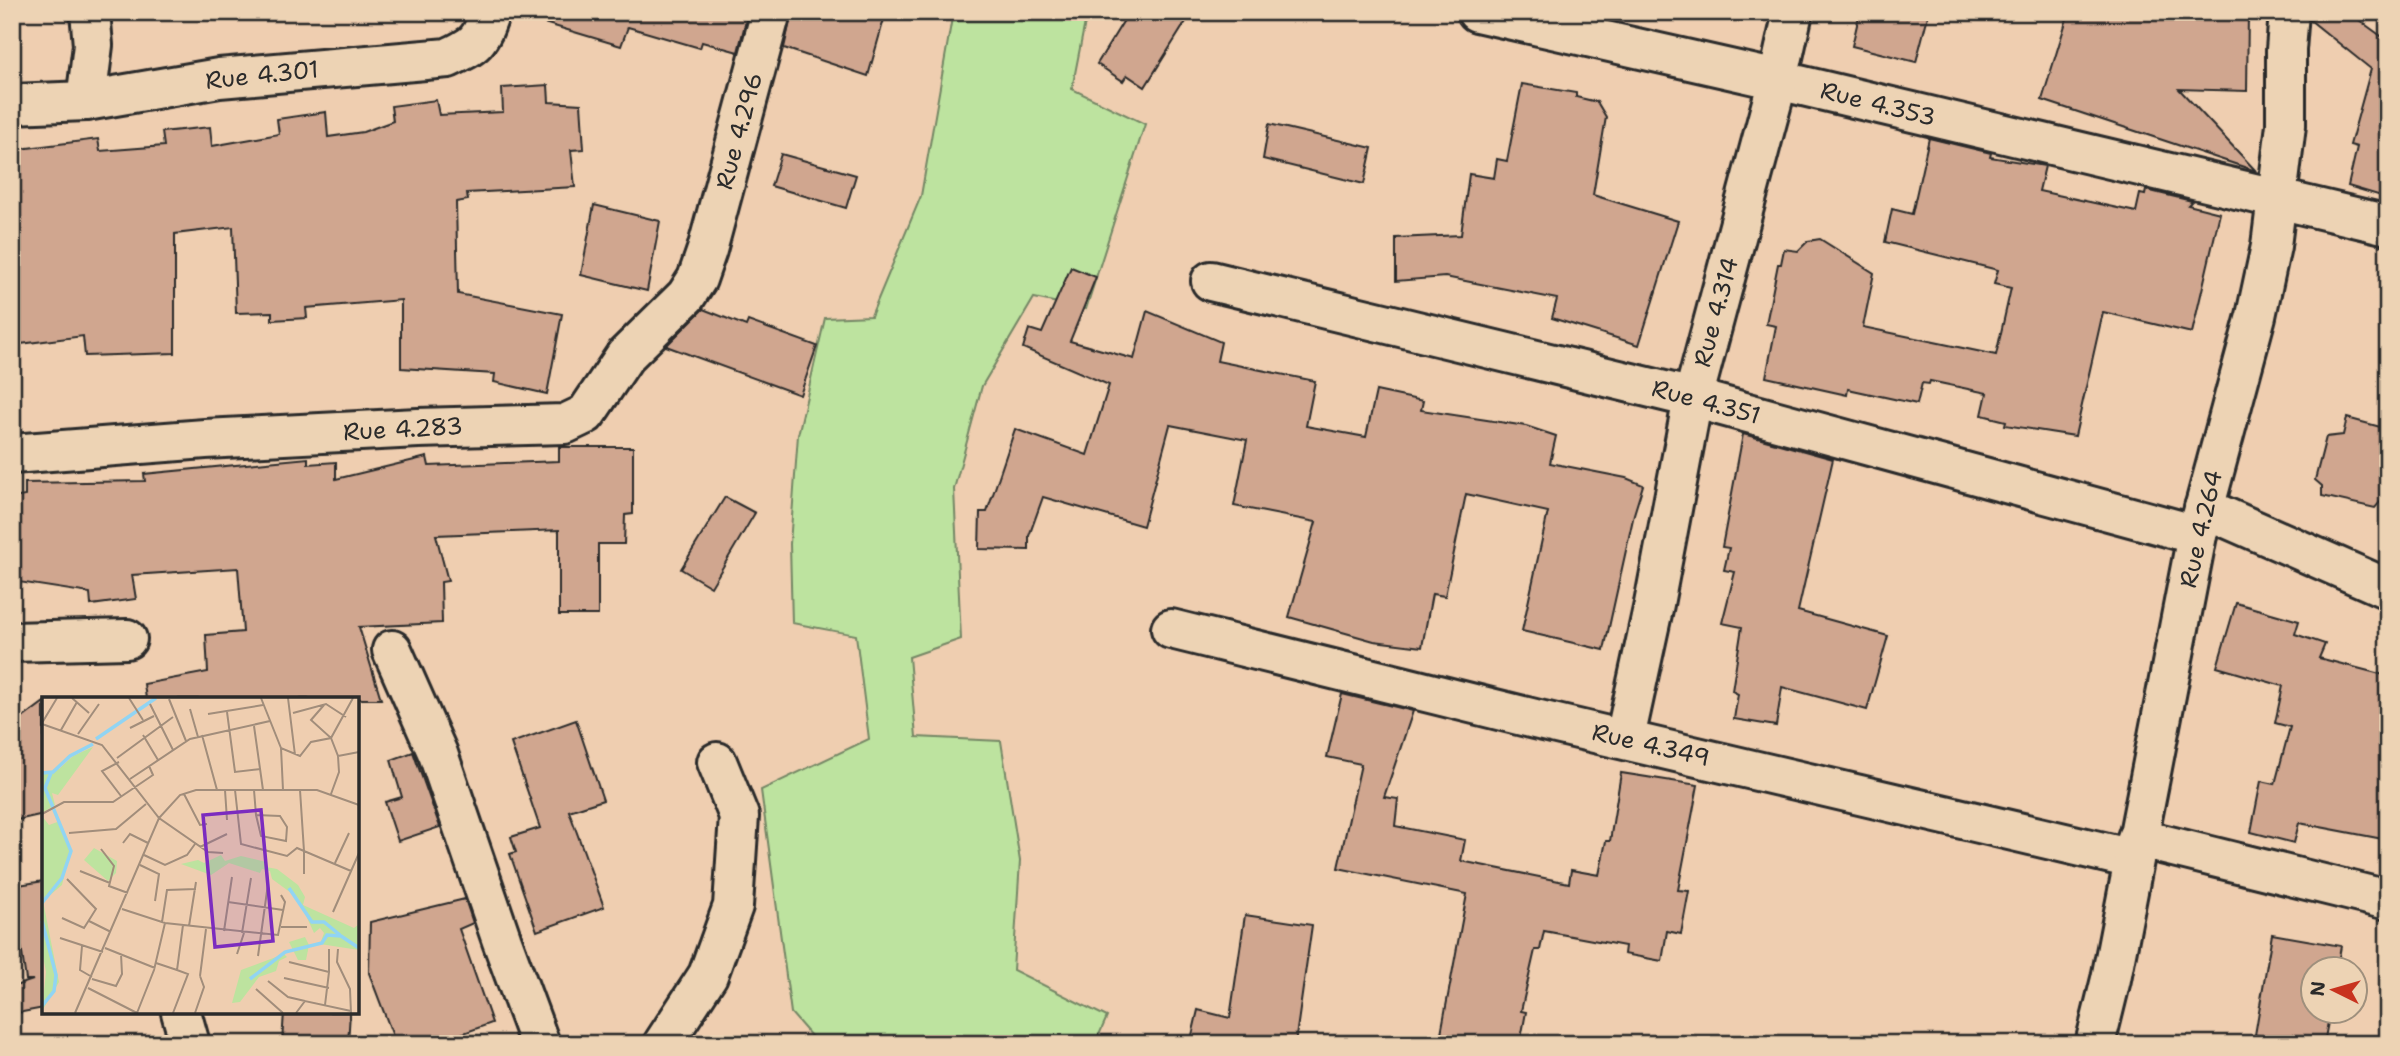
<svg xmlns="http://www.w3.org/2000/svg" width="2400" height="1056" font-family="'Shantell Sans',sans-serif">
<rect width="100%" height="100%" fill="#efceb0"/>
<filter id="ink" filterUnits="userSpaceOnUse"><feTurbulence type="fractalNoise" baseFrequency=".0143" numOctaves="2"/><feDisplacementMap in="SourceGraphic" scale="14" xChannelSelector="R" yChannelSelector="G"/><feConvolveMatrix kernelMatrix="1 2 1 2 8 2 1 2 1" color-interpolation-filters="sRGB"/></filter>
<g filter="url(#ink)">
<polygon fill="#bde39f" stroke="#748765" stroke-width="2" points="953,12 1087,12 1072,89 1145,124 1086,309 1034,298 982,386 954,489 961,639 909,657 916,737 1001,741 1020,861 1013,970 1107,1017 1095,1044 818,1044 791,1013 761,790 869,739 856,635 792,623 790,544 798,435 825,318 871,316 921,196"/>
<g fill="#d0a68f" stroke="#2b2b2b" stroke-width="2">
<polygon points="535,12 748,12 738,52 702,42 700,48 628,27 621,46 534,20"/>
<polygon points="792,12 886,12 868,76 784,48"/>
<polygon points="1129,12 1192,12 1145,87 1127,75 1123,81 1097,64"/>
<polygon points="1860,12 1929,12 1916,62 1852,46"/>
<polygon points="2069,12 2248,12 2247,91 2179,89 2256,171 2042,100"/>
<polygon points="2311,12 2358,12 2359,20 2388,41 2388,198 2348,186 2357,147 2350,145 2371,69 2310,20"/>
<polygon points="1522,84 1576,93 1576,97 1597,102 1606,117 1593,195 1678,221 1639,345 1552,318 1557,299 1445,277 1396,281 1396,238 1461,235 1469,174 1494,178 1497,159 1507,161"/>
<polygon points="548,85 549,102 581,104 584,149 571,150 575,187 467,193 468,200 456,202 458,294 562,314 547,394 494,382 495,374 401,368 401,300 306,308 307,318 272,320 272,312 236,313 233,227 175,234 175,353 85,356 83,336 12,345 12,150 98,139 100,151 164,146 162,132 210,127 212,146 279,134 277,119 326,112 328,137 363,132 393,121 391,106 436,100 439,115 503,112 502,88"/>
<polygon points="1269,124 1372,148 1364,184 1263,159"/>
<polygon points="1929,138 1991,153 1990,157 2045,166 2039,191 2136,212 2140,194 2145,195 2146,190 2192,201 2188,205 2220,213 2192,333 2103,312 2075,436 2005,425 2006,421 1982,415 1987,393 1930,381 1929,384 1922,383 1917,404 1848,389 1847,395 1766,377 1776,326 1766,324 1778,264 1781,264 1784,249 1798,251 1808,241 1820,239 1874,273 1863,327 1996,355 2011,288 1994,284 1998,270 1885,242 1892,209 1912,214"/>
<polygon points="781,154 856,175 846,208 771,186"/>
<polygon points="594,205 660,221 647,291 581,275"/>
<polygon points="1071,267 1096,277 1070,341 1134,359 1147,311 1221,342 1217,361 1315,381 1306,426 1366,437 1376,391 1423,401 1421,410 1526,426 1556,436 1550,463 1626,478 1643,485 1634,514 1604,650 1522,631 1548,512 1466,494 1445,596 1432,594 1422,647 1374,641 1289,617 1316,522 1234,506 1247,440 1170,425 1143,526 1043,497 1029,536 1029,550 979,549 980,512 987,512 1015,429 1087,455 1109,385 1023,348 1029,329 1042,333"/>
<polygon points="703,309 746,326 748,321 817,346 800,395 666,346"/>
<polygon points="2347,418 2388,429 2388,493 2375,508 2322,496 2322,486 2315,480 2326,437 2343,435"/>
<polygon points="1743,434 1833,459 1798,611 1888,636 1867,710 1782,687 1776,726 1734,719 1738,694 1732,691 1742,627 1722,623 1735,572 1724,570 1729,548 1722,547"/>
<polygon points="559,447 633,447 633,514 625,515 624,544 598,544 598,615 559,615 559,530 436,535 448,581 441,582 442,623 359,627 381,699 146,699 144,684 208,672 206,635 243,632 238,568 132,575 136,599 91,605 90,593 12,581 12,498 25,496 25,483 145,481 144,474 308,458 308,464 336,462 336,479 427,457 429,466 559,461"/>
<polygon points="725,497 755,513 711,587 681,569"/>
<polygon points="2236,603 2299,621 2295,634 2325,644 2319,658 2388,676 2388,840 2299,823 2294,843 2251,832 2261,781 2275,784 2290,727 2275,723 2283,686 2217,667"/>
<polygon points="1342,694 1413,711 1384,797 1398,799 1395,826 1465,840 1461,861 1569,883 1571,870 1599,875 1606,841 1610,841 1621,773 1698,785 1678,890 1689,891 1681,934 1667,931 1662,961 1624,954 1625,946 1544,931 1540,950 1535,950 1521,1011 1526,1012 1520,1044 1439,1044 1467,894 1338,868 1361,764 1327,757"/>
<polygon points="44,702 44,814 17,820 12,799 12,726"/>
<polygon points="576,720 603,800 569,811 604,907 537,931 510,854 516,852 511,837 540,828 511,743"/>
<polygon points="413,752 440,827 398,841 385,802 402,797 391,760"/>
<polygon points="44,881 44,1008 12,1014 12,987 33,980 26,980 12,886"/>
<polygon points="465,899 473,923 459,929 492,1023 433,1044 396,1044 369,973 370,922"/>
<polygon points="1245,915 1312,925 1295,1044 1190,1044 1198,1010 1230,1018"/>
<polygon points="2272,934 2341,946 2337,969 2313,969 2313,1011 2330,1011 2324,1044 2255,1035"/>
<polygon points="284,1012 350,1012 348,1044 282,1043"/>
</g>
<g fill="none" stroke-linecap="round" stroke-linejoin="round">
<defs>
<g id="minor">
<polyline points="1477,12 1778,80 2388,225"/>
<polyline points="86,101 93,45 90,12"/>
<path d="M12,104l74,-3 133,-23 229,-20c28,-13 32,-16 42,-46"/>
<polyline points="1211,281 1693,398 2197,535"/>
<polyline points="12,454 205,439 418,428 565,424 586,414 625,356 686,296 697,279 707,250 771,12"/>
<polyline points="2204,508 2388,589"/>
<polyline points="1171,629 1535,719 2133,859"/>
<polyline points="12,642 127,639"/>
<polyline points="392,650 438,754 502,941 540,1044"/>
<polyline points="1625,738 1654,604 1693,398 1778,80 1793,12"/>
<polyline points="2137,838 2388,900"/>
<polyline points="181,1012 190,1044"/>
<polyline points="663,1044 708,975 733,906 739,816 717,762"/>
<polyline points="2095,1044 2111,979 2197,535 2256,316 2271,246 2286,125 2286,50 2289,12"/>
</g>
</defs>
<use href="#minor" stroke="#2b2b2b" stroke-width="44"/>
<use href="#minor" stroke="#edd3b4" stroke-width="38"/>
</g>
</g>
<g text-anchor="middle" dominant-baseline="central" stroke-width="7" stroke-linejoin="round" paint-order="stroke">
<g font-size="24" fill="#2b2b2b" stroke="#edd3b4">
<text transform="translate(262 75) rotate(-6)">Rue 4.301</text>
<text transform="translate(1878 104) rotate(14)">Rue 4.353</text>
<text transform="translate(739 131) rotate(-75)">Rue 4.296</text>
<text transform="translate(1716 312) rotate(-75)">Rue 4.314</text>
<text transform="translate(1706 402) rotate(15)">Rue 4.351</text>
<text transform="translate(403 429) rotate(-3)">Rue 4.283</text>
<text transform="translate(2201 529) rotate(-77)">Rue 4.264</text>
<text transform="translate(1651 745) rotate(13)">Rue 4.349</text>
</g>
</g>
<g transform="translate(42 697)">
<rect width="317" height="317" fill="#efceb0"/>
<path d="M51,50l-35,48 -6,-2 3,12 -13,8v-40l17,-4 14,-13zM0,119l7,9 11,-4 11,27 -9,37 -19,16 16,81 -17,29 4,-39 -4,-21zM52,151l23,13 -1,12 -8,8 -24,-21zM179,158l4,6 16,-5 25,6v5l11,2 21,16 7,12 -2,8 51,23 5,-4v26l-39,-6 4,-11 -4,-5 -6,5 -16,-35 -26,-19 -2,-8 -8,-2 -2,4 -31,-10 -18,12 -30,-11 17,-4 6,3zM263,240l4,8 -3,15h-8l-9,-18zM242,257l3,3 -8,4 -3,10 -17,6 -19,25 -8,1 9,-33z" fill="#bde39f"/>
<path fill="none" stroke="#91d4f3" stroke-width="3.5" d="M54,42l60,-41M0,76l11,-1 17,-16 23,-12M247,191l23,34h12l16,13M0,206l20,-25 9,-27 -26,-63 6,-15M0,224l14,54 -2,16 -12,15M208,282l35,-27 37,-9 5,-8 14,1 18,12"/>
<path fill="none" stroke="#a18d7b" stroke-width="2" d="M30,1l17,15M87,1l14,22M219,1l20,50M246,1l7,57M127,2l17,42M108,7l23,46M282,8l-13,15 20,18 7,18 1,16 -8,22M148,12l8,28M185,15l8,60 26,-3M251,16l33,-9 20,13M166,17l55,-9M0,26l15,-25M0,27l60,21 57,73 49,34 15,1M212,29l9,64M88,31l24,-12M19,33l16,-28M36,37l21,-30M101,38l15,25M160,38l15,55M296,59l21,-4M75,61l56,-41M77,65l-17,9 19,25M88,82l60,-40 80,-18M183,93l2,30M193,93l6,54 46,12 10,-8 7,3v23M212,93l2,25 5,21 25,5 1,-14 -7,-11 -24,-1M241,93l-2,-42 19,8 11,-14 20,-4 22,-40M258,93l4,61 47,20M142,97l16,31 7,-1M0,117l22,-12h49l40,-27 -4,-9M27,136l47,-4 30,-25M81,146l7,-9 18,9M158,150l27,-13M59,152l13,17 -5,20 19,7M102,158l21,10 22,-10 8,-11M293,166l14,-30M98,168l19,9 -4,27M38,174l30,12M186,205l55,8M80,212l43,14 113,12 7,-33 -4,-7M291,215l26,-59M20,221l22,10 12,-19 -29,-30M47,224l22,11M120,225l5,-32 29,-1M147,229l7,-44M239,230h26M182,234l8,-54M200,236l9,-55M18,241l43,14M40,249l-2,24 12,7M63,251l50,20M296,252l-1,13 13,27 1,24M195,257l7,-21M216,259l10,-72M247,265l40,10 -4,33M114,266l21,7M287,275v-23M158,279l6,-47M242,281l45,10M50,282l24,7 6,-12 -1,-20M226,284l20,16 17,4M46,291l49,25M214,292l27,24M33,316l84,-195 21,-23 16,-5h121l42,15M95,316l17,-43 11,-47M131,316l15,-39 -11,-4 6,-45M153,316l9,-26 -4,-11M254,316l9,-12 46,10"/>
<path fill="#7b2cbf" fill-opacity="0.15" stroke="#7b2cbf" stroke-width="3.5" d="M219,113l12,131 -58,6 -12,-132z"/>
<rect width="317" height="317" fill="none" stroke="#2b2b2b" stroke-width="3.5"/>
</g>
<rect width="2400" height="1056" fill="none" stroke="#edd3b4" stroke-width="42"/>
<rect x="21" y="21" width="2358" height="1014" fill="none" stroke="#2b2b2b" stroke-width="2.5" filter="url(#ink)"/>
<g transform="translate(2334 990) rotate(275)"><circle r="33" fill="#edd3b4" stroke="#9f907d" stroke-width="2"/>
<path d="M0-5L12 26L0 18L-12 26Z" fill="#c8321e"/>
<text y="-10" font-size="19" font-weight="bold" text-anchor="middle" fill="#2b2b2b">N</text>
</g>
</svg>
